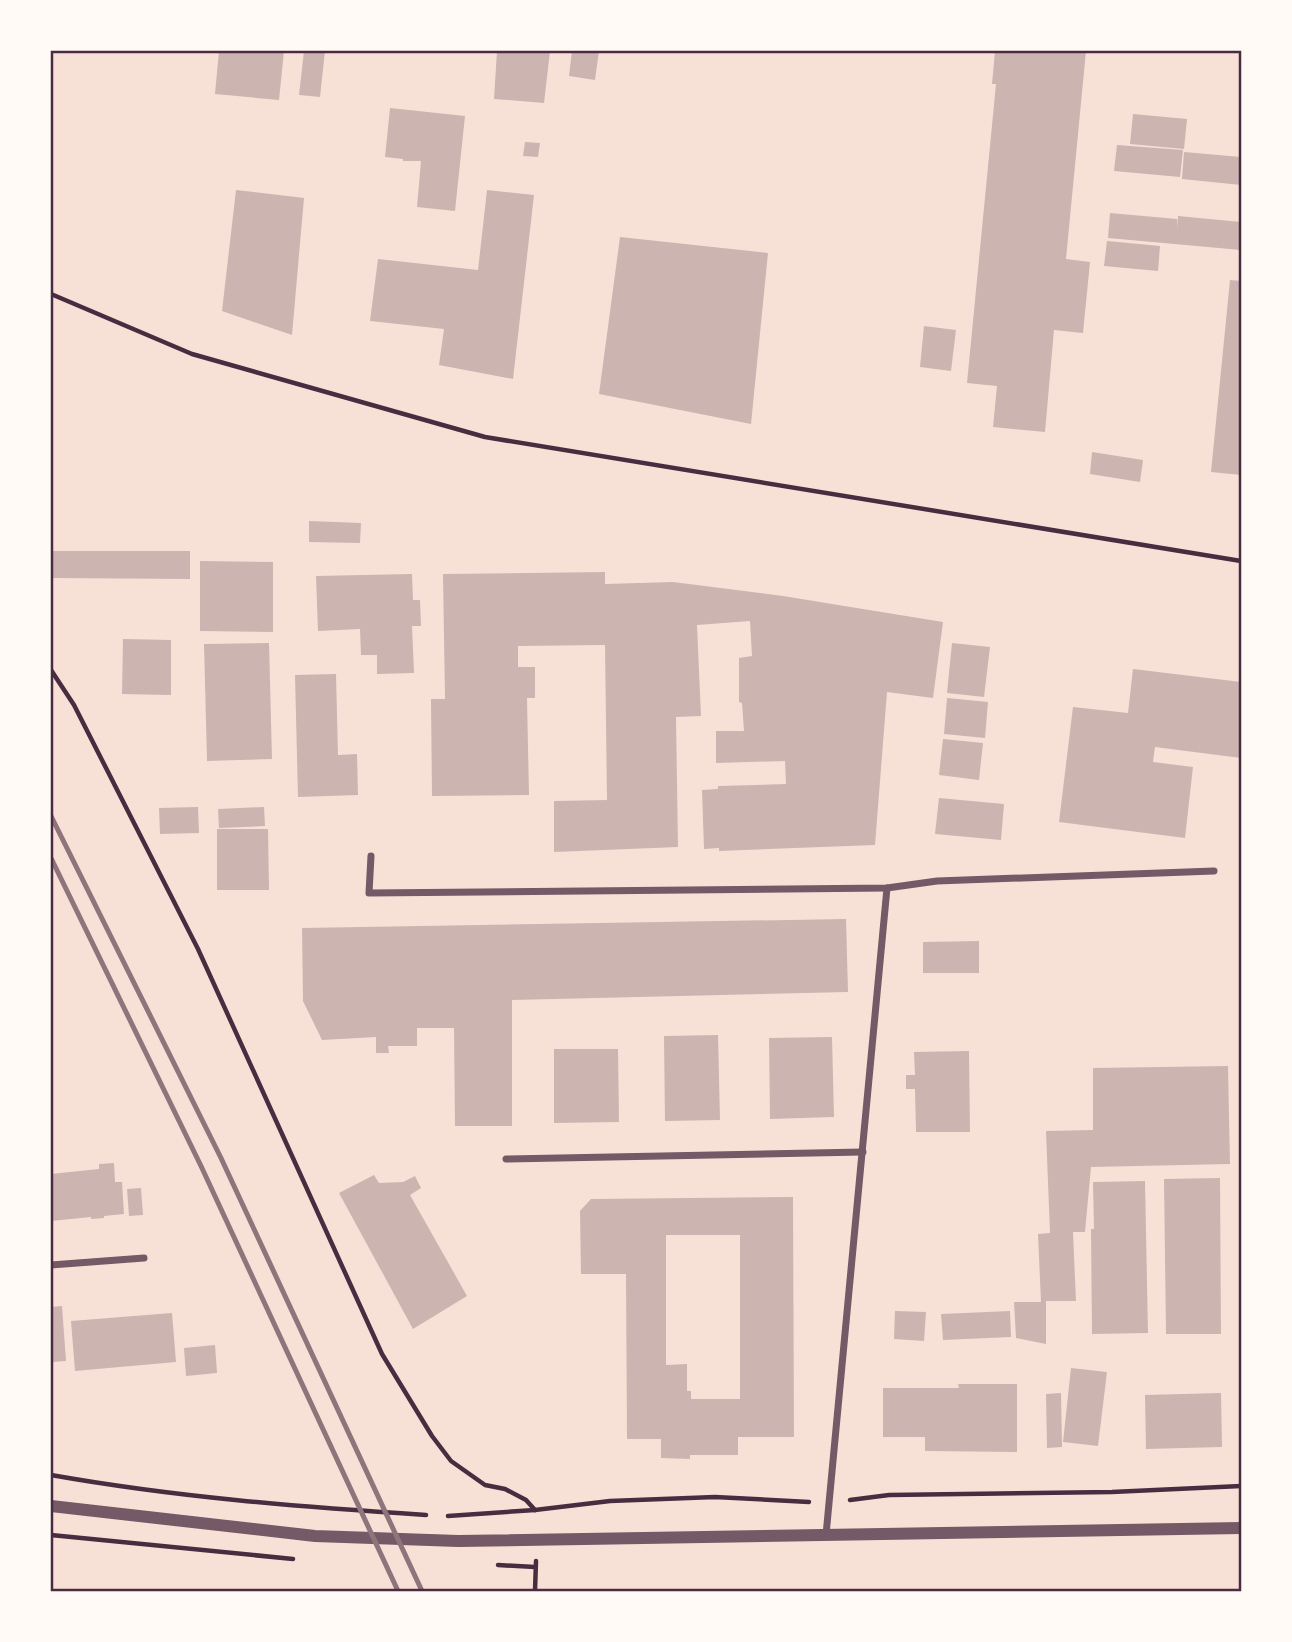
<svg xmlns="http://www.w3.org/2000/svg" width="1292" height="1642" font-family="'Asap Condensed',sans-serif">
<rect width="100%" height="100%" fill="#f7e1d7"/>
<g fill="#ccb4b1" fill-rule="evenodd">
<polygon points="219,51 284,51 279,100 215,94"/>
<polygon points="304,51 325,51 320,97 299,95"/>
<polygon points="497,51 550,51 544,103 494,99"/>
<polygon points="572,51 599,51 595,80 569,76"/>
<polygon points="995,51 1086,51 1066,259 1090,262 1083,333 1054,330 1045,432 993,427 997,386 967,383 996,84 992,84"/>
<polygon points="390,108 465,116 455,211 417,207 421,161 403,161 403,159 385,157"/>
<polygon points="1133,114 1187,119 1184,149 1130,144"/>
<polygon points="525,142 540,143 538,157 523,156"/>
<polygon points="1117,145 1183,150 1180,177 1114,171"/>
<polygon points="1184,152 1241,157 1241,185 1182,179"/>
<polygon points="236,190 304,198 292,335 222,311"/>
<polygon points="487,190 534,195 513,379 439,365 444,329 370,321 378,259 478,270"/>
<polygon points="1110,213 1177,219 1177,229 1178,216 1241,222 1241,250 1108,238"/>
<polygon points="620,237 768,253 751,424 599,394"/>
<polygon points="1107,241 1160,246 1158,271 1104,266"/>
<polygon points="1230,280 1241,281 1241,475 1211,472"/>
<polygon points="924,326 956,330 951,371 920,367"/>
<polygon points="1092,452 1143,460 1140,482 1090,474"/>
<polygon points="309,521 361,523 360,543 309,542"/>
<polygon points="51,551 190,551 190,579 51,578"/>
<polygon points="200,561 273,562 273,632 200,631"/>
<polygon points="605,572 605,584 673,582 783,596 943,622 933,698 887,692 875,845 719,851 719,848 704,849 702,790 718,789 718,786 786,784 785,761 716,763 716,731 744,731 742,703 739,702 739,658 752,656 750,621 697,625 701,716 676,717 678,847 554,852 554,801 607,800 605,645 518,646 518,667 535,667 535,698 527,698 529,795 432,796 431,699 445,699 443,574"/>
<polygon points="412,574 413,600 420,600 421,626 412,626 414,673 377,674 377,655 361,655 360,629 318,631 316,576"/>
<polygon points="123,639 171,640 171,695 122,694"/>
<polygon points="269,643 272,759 207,761 204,644"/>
<polygon points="952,643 990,647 984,697 947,693"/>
<polygon points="1133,669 1241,682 1241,758 1155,747 1153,762 1193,767 1185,838 1059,822 1073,707 1128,713"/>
<polygon points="336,674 338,755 357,754 358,795 298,797 295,675"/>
<polygon points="947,698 988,702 985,738 944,734"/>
<polygon points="943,739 983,743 979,780 939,775"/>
<polygon points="939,798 1004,804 1001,840 935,834"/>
<polygon points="198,807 199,833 160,834 159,808"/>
<polygon points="264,807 265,826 219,828 218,809"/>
<polygon points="217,829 268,829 269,890 217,890"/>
<polygon points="846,919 848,992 512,1000 512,1126 455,1126 454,1028 417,1028 417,1046 388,1046 389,1053 376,1053 376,1037 322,1040 303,1001 302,928"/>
<polygon points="979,941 979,973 923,973 923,942"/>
<polygon points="718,1035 720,1120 665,1121 664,1036"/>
<polygon points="832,1037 834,1117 770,1119 769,1038"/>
<polygon points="554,1049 618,1049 619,1122 554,1123"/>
<polygon points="969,1051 970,1132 916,1132 915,1089 906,1089 906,1075 915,1075 914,1052"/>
<polygon points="1228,1066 1230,1164 1091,1167 1085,1232 1073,1232 1076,1301 1046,1301 1046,1344 1016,1338 1014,1302 1041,1302 1038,1234 1050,1233 1046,1131 1093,1130 1093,1068"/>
<polygon points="114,1163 115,1182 122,1182 124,1214 104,1216 104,1218 91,1219 91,1217 51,1221 51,1174 99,1169 99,1164"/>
<polygon points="374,1175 379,1183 403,1182 415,1176 421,1188 410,1195 467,1296 413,1329 339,1193"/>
<polygon points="1220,1178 1221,1334 1166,1334 1164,1179"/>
<polygon points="1145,1181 1148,1333 1092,1334 1091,1229 1094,1229 1093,1182"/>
<polygon points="141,1188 143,1215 129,1216 127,1189"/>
<path d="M793,1197l1,240h-56v18h-48v4l-29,-1v-19h-34l-1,-165h-45l-1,-63 11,-12zM666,1235h74v164h-49v-8h-4v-27l-21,1z"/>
<polygon points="62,1306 66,1361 52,1362 51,1307"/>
<polygon points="895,1311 926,1312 924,1341 894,1339"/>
<polygon points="1010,1311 1011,1337 943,1340 941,1314"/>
<polygon points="172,1313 176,1362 75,1371 71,1321"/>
<polygon points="215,1345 217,1373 186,1376 184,1348"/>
<polygon points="1071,1368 1107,1372 1098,1446 1063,1442"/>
<polygon points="958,1384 1017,1384 1017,1452 925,1451 925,1437 883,1437 883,1388 959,1388"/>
<polygon points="1061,1393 1062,1447 1047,1448 1046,1394"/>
<polygon points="1221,1393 1222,1447 1146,1449 1145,1395"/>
</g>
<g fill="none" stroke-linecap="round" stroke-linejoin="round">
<g stroke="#4a2c40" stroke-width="4.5">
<polyline points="51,294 192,354 485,437 1241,561"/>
<polyline points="51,670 74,705 198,949 382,1354 432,1436 451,1461 485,1485 505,1489 526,1500 535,1510"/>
<path d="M51,1475c124,22 249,32 375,40"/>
<polyline points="850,1500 889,1495 1112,1492 1241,1486"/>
<polyline points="448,1516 535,1510 610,1501 715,1497 809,1502"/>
<polyline points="51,1535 293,1559"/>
<polyline points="498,1565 535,1567"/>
<polyline points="535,1591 536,1561"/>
</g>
<g stroke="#755966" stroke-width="7">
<polyline points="371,856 369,893 887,888 937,881 1214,871"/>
<polyline points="506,1159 863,1152"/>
<polyline points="51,1265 144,1258"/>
<polyline points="826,1535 887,888"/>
</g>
<polyline stroke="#755966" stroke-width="12" points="51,1506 315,1536 458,1541 1241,1528"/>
<g stroke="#8f747c" stroke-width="5">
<polyline points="51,816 221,1158 422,1591"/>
<polyline points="51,858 201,1166 398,1591"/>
</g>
</g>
<rect width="1292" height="1642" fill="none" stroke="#fffaf5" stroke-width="105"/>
<rect x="52" y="52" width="1188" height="1538" fill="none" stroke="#4a2c40" stroke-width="2.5"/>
</svg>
